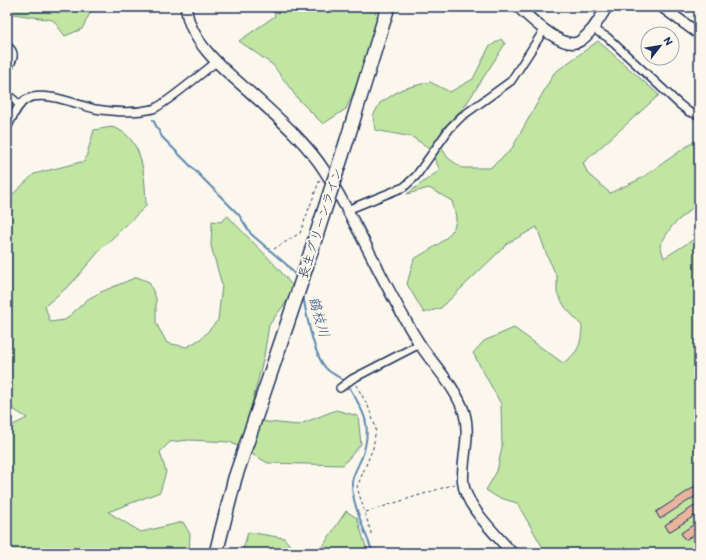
<svg xmlns="http://www.w3.org/2000/svg" width="706" height="560" font-family="Itim,'Klee One',sans-serif">
<rect width="100%" height="100%" fill="#fbf7ec"/>
<filter id="ink" filterUnits="userSpaceOnUse"><feTurbulence type="fractalNoise" baseFrequency=".025" numOctaves="2"/><feDisplacementMap in="SourceGraphic" scale="8" xChannelSelector="R" yChannelSelector="G"/><feConvolveMatrix kernelMatrix="1 2 1 2 8 2 1 2 1" color-interpolation-filters="sRGB"/></filter>
<g filter="url(#ink)">
<g fill="#c1e6a1" stroke="#6e8a80">
<polygon points="7,7 93,7 82,29 65,36 53,20 7,13"/>
<polygon points="272,7 381,7 365,66 346,109 323,124 298,99 273,65 239,41 275,16"/>
<path d="M501,39l4,5 -40,62 -21,21 -7,13 11,18 14,10h28l21,-18 43,-77 44,-32 61,54 -76,68 5,11 22,19 30,-14 59,-41v64l-27,24 -12,19 4,13 35,-22v317h-153l-29,-50 -20,-6 -11,-7 11,-19 5,-24 -1,-43 -28,-51 11,-12 30,-13 49,35c16,-11 18,-18 19,-37l-17,-19 -8,-14v-16l-11,-24 -9,-26 -29,16 -67,65 -17,5 -17,-29 7,-25c14,-9 41,-20 42,-40 0,-5 -3,-13 -4,-18l-23,-13 -22,6 33,-24 -11,-22 -17,-11 -37,-7 -2,-14 7,-13 22,-14 28,-7 20,10 23,-13 16,-32z"/>
<path d="M112,127c32,9 33,51 34,79l-45,43 -30,35 -26,22 5,16 15,-2 23,-21 13,-7 36,-15 12,5 7,16v25l11,20 20,4 15,-9 16,-18 4,-35 -11,-39 1,-25 9,1 7,-6c22,25 48,46 67,74l-26,35 -5,31 -16,64 50,5 38,-15 22,6 3,28 -18,21 -75,-2 -38,-21 -41,-2 -19,2 -10,10 6,20 -6,20 -52,20 33,20 42,-10 7,12 -1,19h-182c0,-13 3,-28 0,-41v-84l20,-10 -17,-11h-3v-207l27,-26 51,-13 9,-31z"/>
<polygon points="346,511 357,518 368,553 311,553 321,549"/>
<polygon points="248,532 284,538 296,553 242,553"/>
</g>
<g fill="none" stroke-linecap="round" stroke-linejoin="round">
<g stroke="#5c89b0" stroke-width="2">
<polyline points="153,120 162,137 239,215 251,234 287,265 297,277"/>
<path d="M303,295c3,18 10,58 22,72 5,7 15,9 20,15"/>
<path d="M348,385c16,27 25,40 14,72 -3,7 -9,17 -10,25 -1,20 14,52 21,71"/>
</g>
</g>
<g fill="#eab49f" stroke="#1b2f5e">
<polygon points="699,484 699,494 660,519 656,512"/>
<polygon points="699,503 699,513 669,532 665,525"/>
<polygon points="699,521 699,532 685,540 681,533"/>
</g>
<g fill="none" stroke-linecap="round" stroke-linejoin="round">
<defs>
<g id="street">
<polyline points="593,29 607,37 679,104 689,112 699,115"/>
<path d="M7,46c11,7 5,15 0,24"/>
<polyline points="7,94 20,105"/>
<path d="M7,128c5,-9 10,-24 20,-29 17,-9 51,6 68,10 18,3 40,4 58,0 9,-3 52,-38 63,-47"/>
<polyline points="347,210 404,187 416,176 450,128 461,117 511,81 544,30"/>
<polyline points="340,388 352,379 420,344"/>
</g>
<g id="secondary">
<path d="M186,7c3,36 41,65 66,87 24,22 55,49 72,76 36,56 60,118 95,173 15,23 36,43 45,69 7,23 -2,45 -1,69 1,24 34,54 49,72"/>
<path d="M518,7c11,10 46,45 62,34 12,-8 19,-22 27,-34"/>
<polyline points="662,7 699,34"/>
</g>
<g id="highway">
<polyline points="347,140 388,7"/>
<polyline points="216,553 235,478 297,295"/>
</g>
</defs>
<use href="#street" stroke="#1b2f5e" stroke-width="10"/>
<use href="#secondary" stroke="#1b2f5e" stroke-width="13"/>
<use href="#highway" stroke="#1b2f5e" stroke-width="16"/>
<g stroke="#1b2f5e" stroke-width="1" stroke-dasharray="3 3" stroke-linecap="butt">
<polyline points="274,249 300,233 320,179"/>
<polyline points="356,385 368,406 376,428 373,448 357,487 372,536"/>
<polyline points="366,512 455,484"/>
</g>
<use href="#street" stroke="#fbf7ec" stroke-width="7"/>
<use href="#secondary" stroke="#fbf7ec" stroke-width="10"/>
<use href="#highway" stroke="#fbf7ec" stroke-width="13"/>
<defs>
<polyline id="highway-bridge" points="297,295 347,140"/>
</defs>
<use href="#highway-bridge" stroke="#1b2f5e" stroke-width="16" stroke-linecap="butt"/>
<use href="#highway-bridge" stroke="#fbf7ec" stroke-width="13"/>
</g>
</g>
<g text-anchor="middle" dominant-baseline="central" stroke-width="4" stroke-linejoin="round" paint-order="stroke">
<g font-size="13" fill="#1b2f5e" stroke="#fbf7ec">
<text transform="translate(320 223) rotate(-72)">長生グリーンライン</text>
</g>
<g font-size="14" font-style="italic" fill="#365480" stroke="#fbf7ec">
<text transform="translate(319 317) rotate(74)">鶴枝川</text>
</g>
</g>
<rect width="706" height="560" fill="none" stroke="#fbf7ec" stroke-width="24"/>
<rect x="12" y="12" width="682" height="536" fill="none" stroke="#1b2f5e" stroke-width="1.5" filter="url(#ink)"/>
<g transform="translate(660 46) rotate(59)"><circle r="19" fill="#fbf7ec" stroke="#a1a7b3"/>
<path d="M0-3L7 15L0 10L-7 15Z" fill="#1b2f5e"/>
<text y="-6" font-size="11" font-weight="bold" text-anchor="middle" fill="#1b2f5e">N</text>
</g>
</svg>
